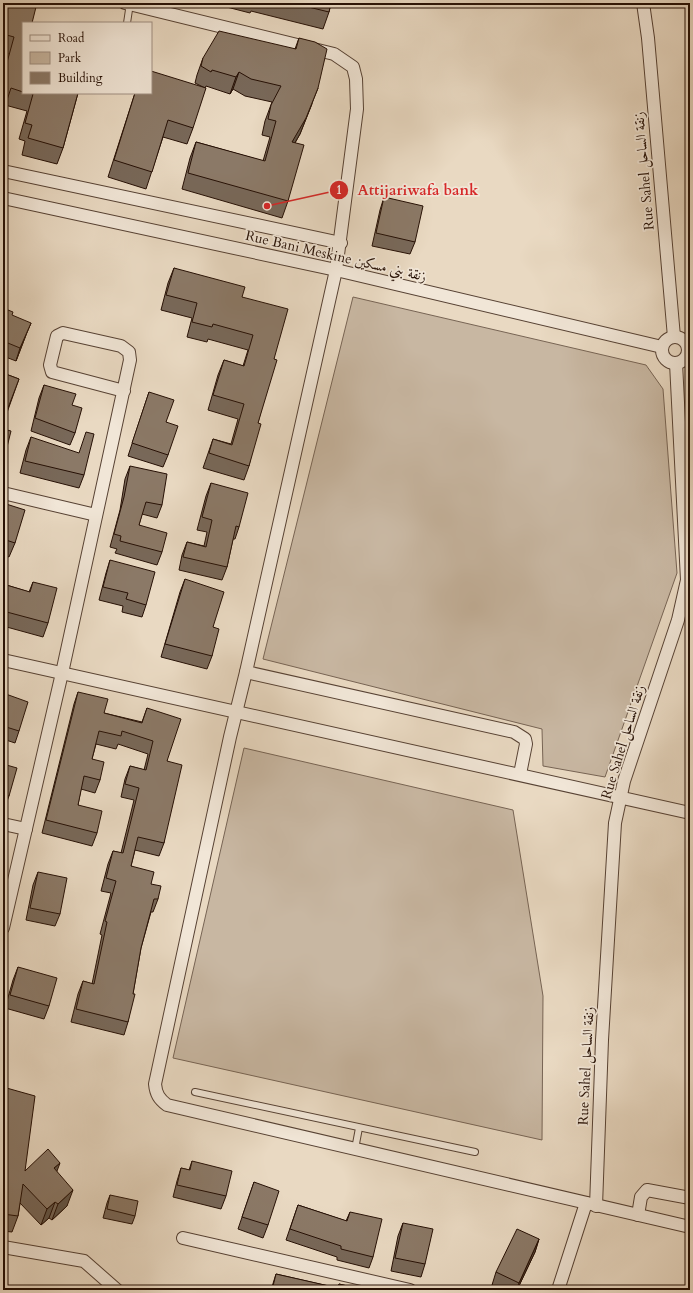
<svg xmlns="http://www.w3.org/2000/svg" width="693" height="1293" font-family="Cardo,Amiri,serif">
<rect width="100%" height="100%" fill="#e9d9c2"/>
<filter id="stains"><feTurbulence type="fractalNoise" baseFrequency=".005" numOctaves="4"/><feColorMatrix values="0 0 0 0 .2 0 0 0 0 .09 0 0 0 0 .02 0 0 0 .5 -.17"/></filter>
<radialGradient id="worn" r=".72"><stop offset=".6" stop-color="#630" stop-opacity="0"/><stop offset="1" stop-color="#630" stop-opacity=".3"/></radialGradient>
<g fill="#c8b7a2" stroke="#776454">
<polygon points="353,297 646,365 663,389 677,573 605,777 543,766 542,729 263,659"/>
<polygon points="244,748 513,810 543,996 542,1140 173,1058"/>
</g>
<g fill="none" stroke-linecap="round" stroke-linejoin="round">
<defs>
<g id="lane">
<polyline points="127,23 130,3"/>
<polyline points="195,1092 475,1152"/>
<polyline points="355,1149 359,1128"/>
</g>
<g id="street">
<path d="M125,3l209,51 19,13 3,12 1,30 -21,161 -90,402 -16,65 -75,347c1,10 4,15 12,21l523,122"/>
<polyline points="643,3 648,38 674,337"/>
<polyline points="3,171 341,243"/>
<polyline points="3,198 336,270 662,347"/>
<circle cx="675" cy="350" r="13"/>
<polyline points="3,493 96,515"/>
<polyline points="3,660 690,813"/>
<polyline points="246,672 514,732 525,739 526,744 520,774"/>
<polyline points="3,824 26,829"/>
<polyline points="3,928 62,673 130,360 129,352 121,346 63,333 57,336 50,365 52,372 124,391"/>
<polyline points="596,1206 602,1040 615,823 624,781 678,620 687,580 676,363"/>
<polyline points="638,1215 641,1197 647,1190 690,1198"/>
<polyline points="183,1238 410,1290"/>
<polyline points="3,1247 84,1261 117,1290"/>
<polyline points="558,1290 586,1203"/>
</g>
</defs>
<use href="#lane" stroke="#574234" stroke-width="8"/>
<use href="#street" stroke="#574234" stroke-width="14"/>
<use href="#lane" stroke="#f1e6d7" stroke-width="6"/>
<use href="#street" stroke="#f1e6d7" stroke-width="12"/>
</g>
<g fill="#786859" stroke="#261005">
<polygon points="3,3 23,23 23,93 78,93 63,148 57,164 22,155 25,141 19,139 27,111 5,105 3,112 3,72 8,53 3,52"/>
<polygon points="220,3 331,3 329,12 323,29 251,11 250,13 219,5"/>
<polygon points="299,38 312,104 300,134 295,143 288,201 282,218 182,189 190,158 196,142 263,161 270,137 262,135 265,121 272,102 245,96 233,89 230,94 206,86 205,88 195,83 197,75 203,58 295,49"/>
<polygon points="135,93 151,93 193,128 187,144 163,137 146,189 108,177"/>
<polygon points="384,197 415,242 410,254 372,246 380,210"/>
<polygon points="174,268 242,297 274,359 258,423 249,466 244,480 203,468 213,439 231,444 238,419 208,410 218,375 224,360 243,366 248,350 208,339 207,342 187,337 192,318 161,310 168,283"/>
<polygon points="3,308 26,335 16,361 3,356"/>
<polygon points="3,373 19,379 4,421 3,420"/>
<polygon points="44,385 72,405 75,433 70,445 31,431 39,398"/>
<polygon points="149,392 166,422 168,455 163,467 128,456"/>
<polygon points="31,437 84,475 79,488 20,473 26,450"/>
<polygon points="130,466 162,505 157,518 142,514 139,525 162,552 157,565 115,553 117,549 110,547 120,510 125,479"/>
<polygon points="211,483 239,527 235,539 233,539 227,567 222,580 179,570 182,555 187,542 204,546 207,532 197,530 206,496"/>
<polygon points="3,503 15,543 9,557 3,555"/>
<polygon points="110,560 146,605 142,617 122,612 123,606 99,600 106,573"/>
<polygon points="185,579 213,627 212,656 207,669 161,657 180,592"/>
<polygon points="33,582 48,623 43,637 3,626 3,584 29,592"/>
<polygon points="78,692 104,713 142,722 147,708 167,761 164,843 159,856 135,850 131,866 151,884 158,899 153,912 151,912 141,948 128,1022 124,1035 71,1022 78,994 83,981 92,984 102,935 100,934 111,893 101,891 108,864 113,851 121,853 134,800 121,797 125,779 130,766 144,770 148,754 118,744 116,749 96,744 92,759 100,780 95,793 81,789 78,805 97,833 92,846 42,833 74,704"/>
<polygon points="3,693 19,731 15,743 3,739"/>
<polygon points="3,764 9,796 4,809 3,809"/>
<polygon points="38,872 60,914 55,926 26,920 33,885"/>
<polygon points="18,967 49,1006 44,1019 5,1008 13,980"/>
<polygon points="3,1087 25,1171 57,1172 67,1206 52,1220 49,1218 41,1225 20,1203 18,1216 12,1232 3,1231"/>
<polygon points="192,1161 226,1196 221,1209 173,1197 177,1181 181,1168 189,1170"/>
<polygon points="254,1182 268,1225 263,1238 238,1229"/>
<polygon points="110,1195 135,1216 132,1224 103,1218 107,1203"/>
<polygon points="298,1205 346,1221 350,1212 373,1257 369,1268 337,1260 337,1257 286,1240"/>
<polygon points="403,1223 425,1264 421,1277 391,1271 398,1236"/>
<polygon points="539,1239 535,1252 517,1290 502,1290 492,1285 496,1272"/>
<polygon points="276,1274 337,1288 339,1284 364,1290 271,1290"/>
</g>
<g fill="#615548" stroke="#261005">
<polygon points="239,72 233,89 230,94 236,77"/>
<polygon points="318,88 300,134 286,158 292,142"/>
<polygon points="31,323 26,335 16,361 20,348"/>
<polygon points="60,1163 54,1179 54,1168"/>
<polygon points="73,1190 67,1206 52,1220 58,1204"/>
<polygon points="55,1202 49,1218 41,1225 47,1209"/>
<polygon points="539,1239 535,1252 517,1290 516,1290 519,1283"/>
</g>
<g fill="#8b7967" stroke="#261005">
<polygon points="3,3 37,3 32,23 23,23 23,92 11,88 3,112 3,77 14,37 3,34"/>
<polygon points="292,3 331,3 329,12"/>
<polygon points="219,31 296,49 299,38 315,42 327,49 318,88 306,118 292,142 304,145 288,201 188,173 196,142 265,161 276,121 268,119 271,105 281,86 251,79 239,72 236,77 212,70 211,72 201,66 203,58"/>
<polygon points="151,71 206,88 193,128 168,120 152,172 114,160 135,93 151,93"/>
<polygon points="28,93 78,93 63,148 28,138 32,125 25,123 33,94"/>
<polygon points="384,197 423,206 415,242 376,233"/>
<polygon points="174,268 245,287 242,297 288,309 274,359 277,360 258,423 261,424 249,466 209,453 213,439 232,445 244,404 213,395 224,360 244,366 253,335 213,324 212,327 192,322 197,303 166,295"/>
<polygon points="3,308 13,312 12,315 31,323 20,348 3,341"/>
<polygon points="3,373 19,379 8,408 3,406"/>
<polygon points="44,385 76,394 72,405 82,408 75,433 35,418"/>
<polygon points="149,392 174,400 166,422 178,426 168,455 132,443"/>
<polygon points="3,429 11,431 4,459 3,459"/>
<polygon points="86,432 94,434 84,475 25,461 31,437 79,453"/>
<polygon points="130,466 167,474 162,505 146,502 139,525 167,533 162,552 120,541 121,536 114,534 124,497"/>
<polygon points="211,483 248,493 239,527 236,526 227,567 183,557 187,542 206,547 212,520 202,517"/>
<polygon points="3,503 25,510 15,543 3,539"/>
<polygon points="110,560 155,572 146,605 126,599 128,593 103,587"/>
<polygon points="185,579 224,592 213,627 219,629 212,656 165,644"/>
<polygon points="33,582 57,588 48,623 3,611 3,584 30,592"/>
<polygon points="78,692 108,699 104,713 142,723 147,708 181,719 167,761 182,765 164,843 138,837 131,866 154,872 151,884 161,886 158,899 154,899 141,948 133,994 135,994 128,1022 76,1009 83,981 94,984 107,922 105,921 116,881 106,878 113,851 123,853 139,788 125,784 130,766 146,770 153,741 122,731 121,736 99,731 92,759 104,762 100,780 84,776 78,805 102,811 97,833 46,820"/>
<polygon points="3,693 28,702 19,731 3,726"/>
<polygon points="3,764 17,768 9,796 3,795"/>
<polygon points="38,872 67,878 60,914 30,908"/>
<polygon points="18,967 57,978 49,1006 10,995"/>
<polygon points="3,1087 35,1096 25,1171 48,1149 60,1163 54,1168 73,1190 58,1204 55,1202 47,1209 23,1184 18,1216 3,1214"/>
<polygon points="192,1161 232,1171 226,1196 177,1185 181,1168 190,1170"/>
<polygon points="254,1182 279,1191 268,1225 242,1217"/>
<polygon points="110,1195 138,1201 135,1216 107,1209"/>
<polygon points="298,1205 347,1221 350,1212 382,1219 373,1257 341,1249 341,1246 290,1229"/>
<polygon points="403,1223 433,1229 425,1264 395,1258"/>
<polygon points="517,1229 539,1239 519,1283 496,1272"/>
<polygon points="276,1274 338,1288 339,1284 364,1290 272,1290"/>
</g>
<g text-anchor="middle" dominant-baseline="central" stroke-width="3.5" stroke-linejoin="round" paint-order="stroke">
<g font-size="14" fill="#261005" stroke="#f1e6d7">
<text transform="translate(644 171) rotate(-95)">Rue Sahel زنقة الساحل</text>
<text transform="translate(336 256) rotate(13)">Rue Bani Meskine زنقة بني مسكين</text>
<text transform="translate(623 742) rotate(-73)">Rue Sahel زنقة الساحل</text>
<text transform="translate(586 1066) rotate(-87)">Rue Sahel زنقة الساحل</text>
</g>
</g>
<path fill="none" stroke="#d62828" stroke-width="1.5" d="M267 206L339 190"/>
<g fill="#d62828" stroke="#f1e6d7" stroke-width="1.5">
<circle cx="267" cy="206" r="4"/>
<circle cx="339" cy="190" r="10"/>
</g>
<g font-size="12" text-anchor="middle" font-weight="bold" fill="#fff">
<text x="339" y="194">1</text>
</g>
<g font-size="15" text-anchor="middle" font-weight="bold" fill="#d62828" stroke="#f1e6d7" stroke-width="3.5" stroke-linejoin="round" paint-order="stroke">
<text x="418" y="195">Attijariwafa bank</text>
</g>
<rect width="693" height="1293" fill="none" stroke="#e9d9c2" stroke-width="16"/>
<rect x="4" y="4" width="685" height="1285" fill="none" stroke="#261005" stroke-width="2"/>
<rect x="8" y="8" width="677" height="1277" fill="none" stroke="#261005"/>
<rect x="22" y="22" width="130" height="72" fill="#f1e6d7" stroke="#a09083"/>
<rect x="30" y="35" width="20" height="6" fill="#f1e6d7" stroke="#a09083"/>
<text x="58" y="42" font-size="12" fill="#261005">Road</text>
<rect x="30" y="52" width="20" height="12" fill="#c8b7a2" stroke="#a09083"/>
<text x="58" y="62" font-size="12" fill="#261005">Park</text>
<rect x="30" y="72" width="20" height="12" fill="#8b7967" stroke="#a09083"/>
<text x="58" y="82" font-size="12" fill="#261005">Building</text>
<rect width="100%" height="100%" filter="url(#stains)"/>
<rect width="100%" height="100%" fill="url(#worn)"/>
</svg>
